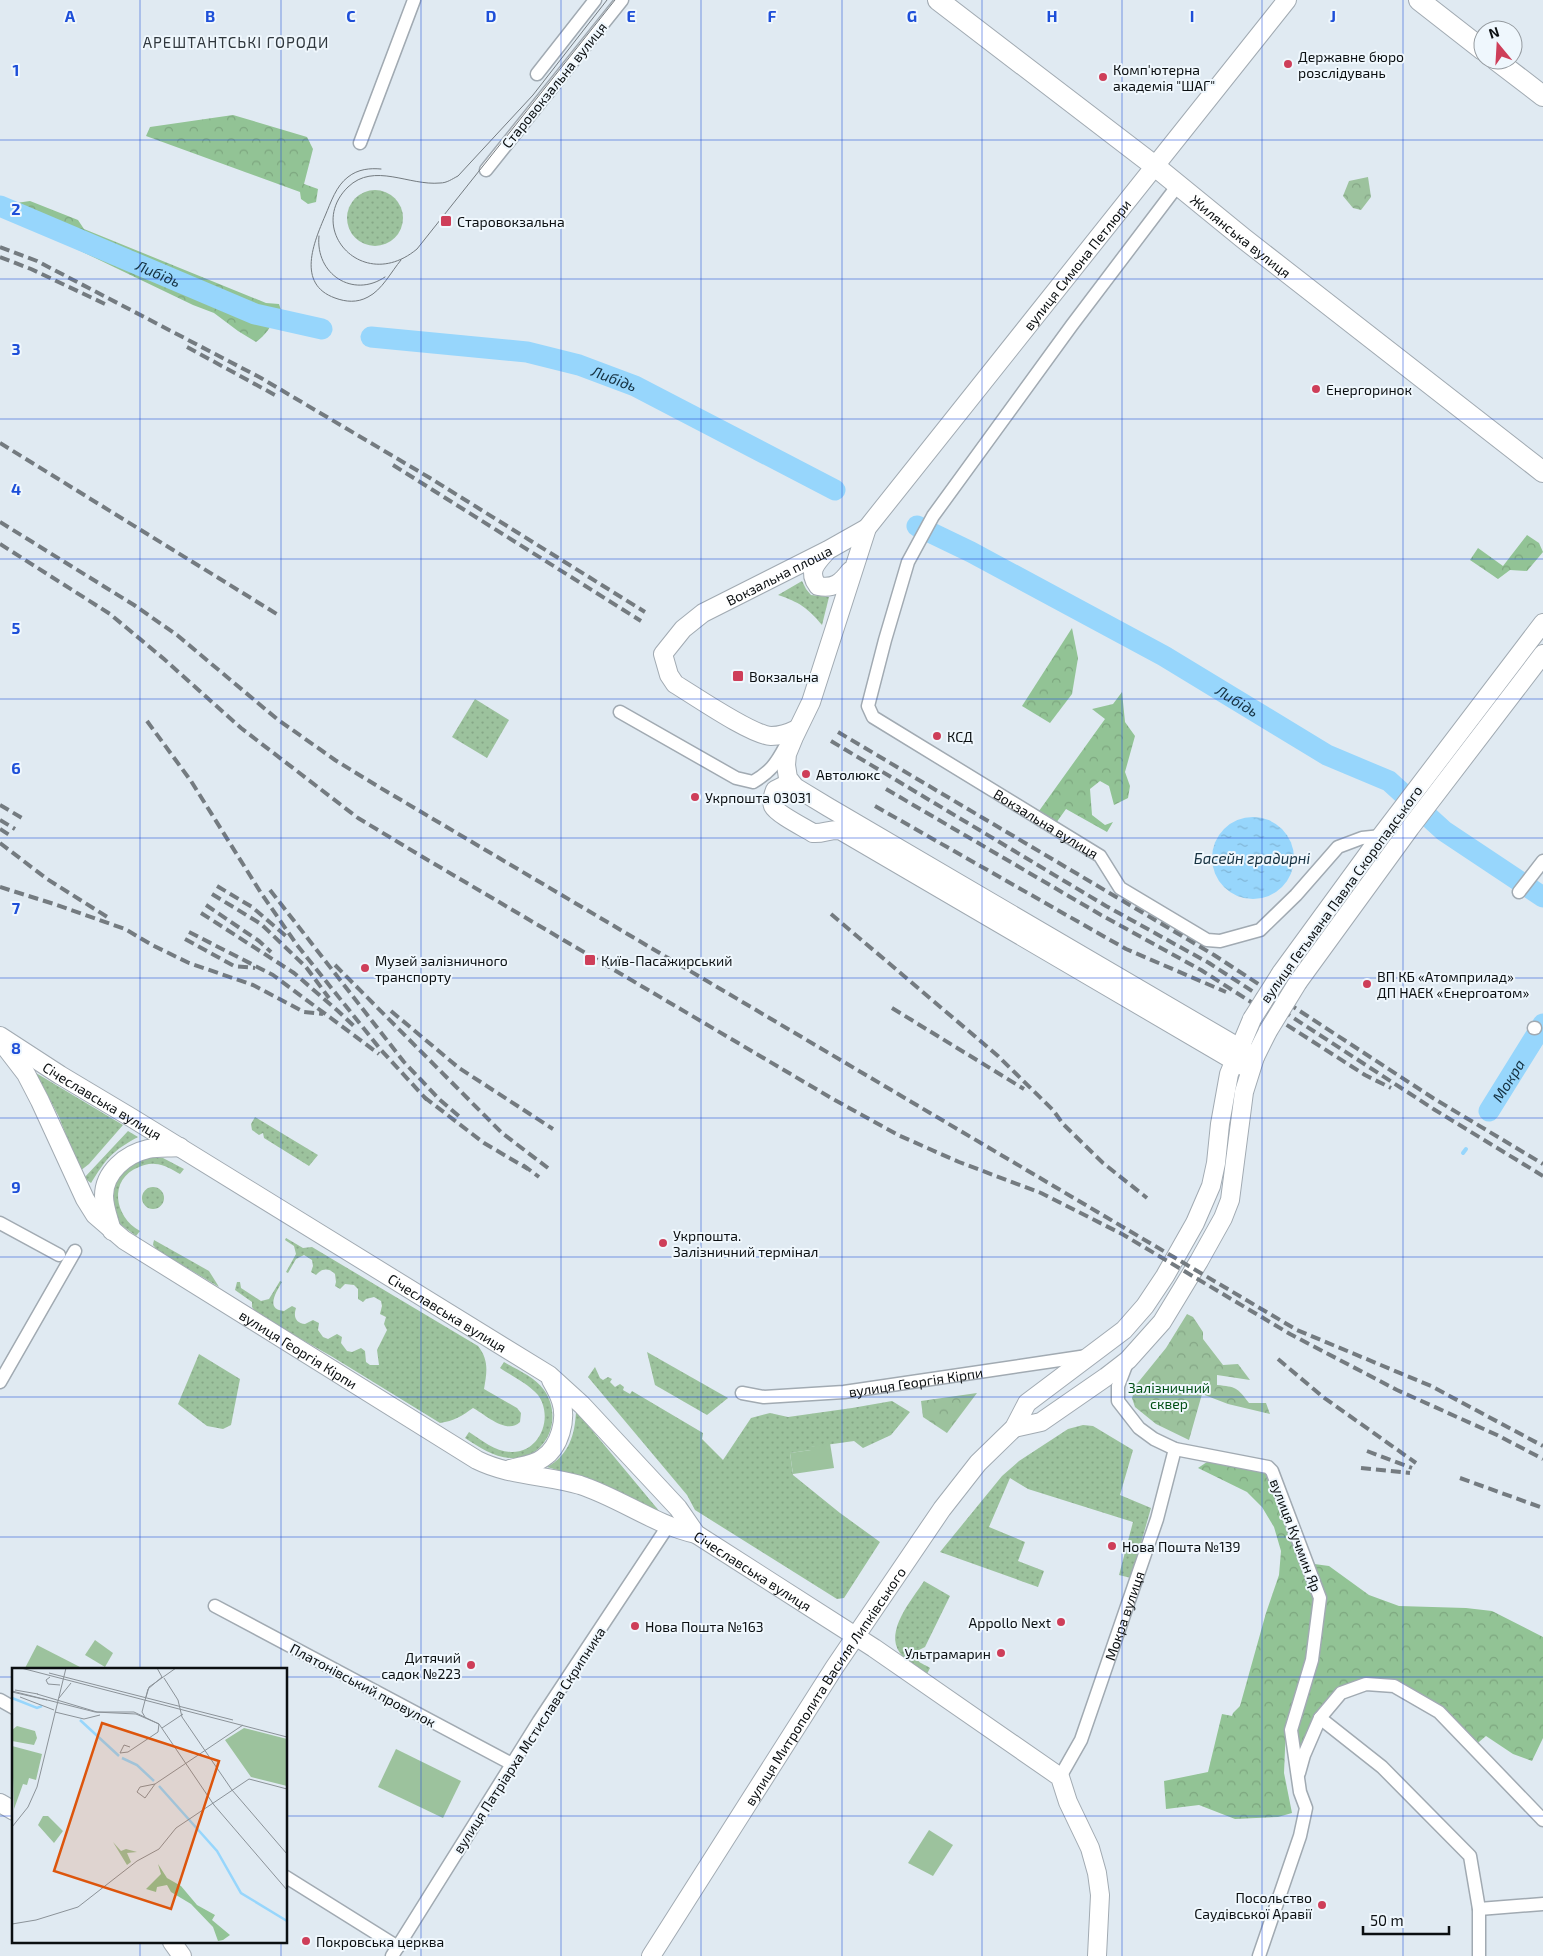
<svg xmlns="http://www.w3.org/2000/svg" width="1543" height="1956" font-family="'Exo 2',sans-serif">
<defs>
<pattern id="grass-dots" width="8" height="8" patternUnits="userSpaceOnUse" patternTransform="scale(1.25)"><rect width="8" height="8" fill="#9cc29d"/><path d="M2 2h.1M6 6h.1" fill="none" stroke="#85a686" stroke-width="1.8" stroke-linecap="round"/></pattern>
<pattern id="forest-crowns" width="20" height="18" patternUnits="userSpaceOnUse" patternTransform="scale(1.25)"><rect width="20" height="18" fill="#92c395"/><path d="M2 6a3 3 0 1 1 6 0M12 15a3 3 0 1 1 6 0" fill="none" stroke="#7da67f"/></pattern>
<pattern id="wetland-marsh" width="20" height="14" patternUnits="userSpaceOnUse" patternTransform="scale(1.25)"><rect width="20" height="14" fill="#9cc29d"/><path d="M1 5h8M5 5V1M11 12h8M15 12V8" fill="none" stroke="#85a686"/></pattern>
<pattern id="park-crowns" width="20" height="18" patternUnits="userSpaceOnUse" patternTransform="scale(1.25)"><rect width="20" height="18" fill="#9cc29d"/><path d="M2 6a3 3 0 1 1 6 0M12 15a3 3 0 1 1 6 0" fill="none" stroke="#85a686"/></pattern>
<pattern id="water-ripples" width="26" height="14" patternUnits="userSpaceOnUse" patternTransform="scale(1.25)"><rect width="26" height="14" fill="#97d6fc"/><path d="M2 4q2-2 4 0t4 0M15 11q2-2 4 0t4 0" fill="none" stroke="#81b6d7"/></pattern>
</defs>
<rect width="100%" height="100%" fill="#e0eaf2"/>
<g fill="url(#grass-dots)">
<circle cx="375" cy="218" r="28"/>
<path d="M802,581l4,8 5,6 18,2 -7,28c-14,-17 -23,-23 -44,-30z"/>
<polygon points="475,699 509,720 487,758 452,737"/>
<polygon points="36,1073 123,1125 89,1164 80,1171 59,1117"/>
<polygon points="255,1117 318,1155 309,1166 264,1138 263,1133 259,1135 252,1130 251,1124"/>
<path d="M128,1131l10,6c-26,14 -32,22 -47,46l-7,-5z"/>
<path d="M148,1157l15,1 21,11 -4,5c-7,-4 -17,-10 -25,-10 -5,-1 -11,1 -16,3 -31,12 -25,50 1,64l-4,5c-5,-4 -11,-8 -16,-12 -12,-13 -10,-39 1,-52 7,-8 17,-12 27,-15z"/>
<circle cx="153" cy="1198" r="11"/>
<path d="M286,1238l17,10 9,-1 166,99c11,14 9,26 6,43l33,19 4,5 -1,9c-13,13 -34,-7 -47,-14 -11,8 -19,13 -33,15l-109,-67 -73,-41 -6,-8v-5l-17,-12 2,-8h3l1,6 20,13 8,-2 11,-18 2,1c-6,10 -17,28 2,29l8,-5 4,2c-3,9 0,15 9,16l8,-4 6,3 -1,7 5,7 5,2 9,-5 5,3 -1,6 6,8 5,1 9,-4 4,3 1,11 4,3h9l-2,-15 10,-20 -3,-6 2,-7 -6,-3 2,-8 -1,-5 -7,-4 -8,2 -3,3 -5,-3v-10l-4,-4 -9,-1 -5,5 -5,-3 1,-4 -1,-8c-6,-6 -13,-6 -19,1l-5,-3 2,-6 -1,-6 -8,-5 -8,4 -8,14 -2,-1 10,-18 -2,-8 -9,-6z"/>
<polygon points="154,1240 209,1271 219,1287 157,1250 153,1245"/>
<polygon points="647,1352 728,1398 707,1415 655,1385"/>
<polygon points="199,1354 240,1379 231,1425 223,1429 207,1426 178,1404"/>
<path d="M504,1362c13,8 31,15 40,28 20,28 3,70 -34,68 -17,-1 -31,-11 -45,-20l4,-6c12,8 27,20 42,20 29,1 43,-35 27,-57 -10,-11 -26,-19 -38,-27z"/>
<polygon points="595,1367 600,1378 603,1380 608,1377 612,1379 610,1382 615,1387 620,1384 624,1387 623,1390 630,1394 632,1391 703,1433 702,1439 723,1460 751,1418 770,1413 788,1417 852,1408 892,1401 910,1412 891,1435 863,1448 854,1441 811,1447 811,1450 790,1453 793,1475 840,1513 880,1542 844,1598 837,1599 695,1510 687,1495 588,1377"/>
<path d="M576,1411l84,101 -65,-31 -48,-14c22,-12 28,-32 29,-56z"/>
<polygon points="1083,1425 1093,1426 1133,1450 1120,1495 1151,1508 1131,1578 1119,1575 1133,1522 1028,1489 1010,1478 989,1527 1025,1542 1018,1561 1044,1571 1038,1587 940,1552 1002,1476 1019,1461 1068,1429"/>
<path d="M924,1581l26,15 -25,51 -8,4c-3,12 6,12 13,17l-4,8c-9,-7 -20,-14 -26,-23 -16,-22 12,-53 24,-72z"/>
</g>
<g fill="url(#forest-crowns)">
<polygon points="233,115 307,137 313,149 304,184 318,189 316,202 308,204 301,199 300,192 146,136 150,127"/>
<path d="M30,201l48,19 6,9 182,74 13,1 2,6c-10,13 -11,22 -25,32l-18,-11 -24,-18 -21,-8 -127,-61c-18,-14 -41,-19 -61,-32l4,-8z"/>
<polygon points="1527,535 1539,543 1543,552 1527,571 1510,570 1498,579 1470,560 1478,548 1503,566"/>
<polygon points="1072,628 1078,658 1072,694 1050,723 1022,706"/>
<polygon points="1122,692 1125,722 1135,736 1125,772 1130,786 1128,798 1114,805 1109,786 1100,781 1090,789 1092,815 1105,825 1113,822 1107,832 1066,809 1056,823 1039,811 1105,719 1092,709 1113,704"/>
<polygon points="1210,1460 1267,1474 1316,1597 1309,1655 1286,1726 1284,1773 1292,1813 1278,1817 1235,1819 1199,1805 1166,1809 1164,1781 1208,1772 1222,1714 1232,1716 1233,1713 1240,1706 1266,1613 1279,1575 1281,1551 1274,1527 1262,1507 1247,1492 1198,1468"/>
<polygon points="1307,1563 1329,1566 1369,1595 1399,1606 1466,1608 1492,1611 1543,1637 1543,1738 1532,1761 1513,1754 1486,1736 1473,1747 1439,1712 1394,1686 1341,1694 1320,1718 1297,1777 1291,1730 1318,1618"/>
</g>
<polygon fill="url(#wetland-marsh)" points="1534,1031 1543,1035 1543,1043 1502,1106 1500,1100 1496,1101 1489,1112 1480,1108 1519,1048"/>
<g fill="url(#park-crowns)">
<polygon points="1368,177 1371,197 1361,210 1353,208 1343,196 1349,181"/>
<path d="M1187,1314l6,3 10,15v7l20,26 15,-1 12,16 -33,-5v10c19,2 20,2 32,18h17l4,11 -42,-10 -26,-10 -13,46 -33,-16 -21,-17 -3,-9 4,-13 30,-37z"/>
<polygon points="977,1393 947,1433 923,1417 921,1401"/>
</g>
<g fill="#9cc29d">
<polygon points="830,1443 834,1468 793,1474 790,1453 811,1450 810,1447"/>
<polygon points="95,1640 113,1653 105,1667 85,1655"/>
<polygon points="37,1645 80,1667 79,1670 24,1670"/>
<polygon points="396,1749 461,1781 443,1818 378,1787"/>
<polygon points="929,1830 953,1845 933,1876 908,1863"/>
</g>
<circle fill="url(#water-ripples)" cx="1253" cy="858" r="41"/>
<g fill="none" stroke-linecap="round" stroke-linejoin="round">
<polyline stroke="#97d6fc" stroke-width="4" points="1463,1153 1466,1149"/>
<g stroke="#97d6fc" stroke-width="21">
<path id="s1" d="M0,206l255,108 67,15"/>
<path id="s2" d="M371,337l156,15 52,13 56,21 200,104"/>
<path id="s3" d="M917,526l54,26 193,104 163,99 62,26 55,50 99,66"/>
<path id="s4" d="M1489,1111l54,-87"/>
</g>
<defs>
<g id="street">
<polyline points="537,74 595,0"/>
<polyline points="360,143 414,0"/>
<polyline points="486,170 622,0"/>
<path id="s5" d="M1178,185l-106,140 -139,191 -25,46 -23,78 -17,66 5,11 227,139 20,32 87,52 13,1 40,-11 36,-35 42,-48 24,-9 19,-2"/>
<path d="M620,712l116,66 17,4c17,-10 23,-18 32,-35"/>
<polyline points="1519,892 1543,861"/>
<polyline points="1534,1028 1535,1028"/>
<polyline points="0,1223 59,1255"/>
<polyline points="1128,1360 1118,1386 1118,1401 1139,1428 1154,1439 1175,1449 1268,1467 1272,1471 1320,1598 1312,1660 1291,1730 1300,1792 1306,1808 1300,1836 1259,1956"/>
<polyline points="0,1382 75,1251"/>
<path id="s6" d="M742,1393l22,4 80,-5 243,-36"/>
<polyline points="215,1606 512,1764"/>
<polyline points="0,1700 14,1708"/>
<polyline points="1320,1718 1382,1767 1470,1856 1479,1909 1479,1956"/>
<polyline points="1299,1773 1304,1755 1320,1718 1341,1693 1366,1684 1394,1686 1439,1712 1543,1820"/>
<path id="s7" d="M1060,1777l21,-37 76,-221 18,-70"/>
<polyline points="286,1877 398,1947"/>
<polyline points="1479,1909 1543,1904"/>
<polyline points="392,1956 539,1721 668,1526"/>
</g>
<g id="secondary">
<path d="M826,552c-10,11 -19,20 -8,34 16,3 23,-3 32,-15"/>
<path id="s8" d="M797,729c-8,4 -17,7 -26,7 -20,-1 -76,-40 -96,-52l-6,-9 -6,-21 20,-25 20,-16 125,-63 39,-22"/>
<path d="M795,787l-10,-2 -10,5c-2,5 -4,11 -2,16 4,8 32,22 40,27 10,1 17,-4 27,-3l410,240"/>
<polyline points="1281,973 1381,836 1543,623"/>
<polyline points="1298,982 1410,828 1543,654"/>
<path id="s9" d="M0,1036l60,39 72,43 417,257 33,30 96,103 18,26 178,114 186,129 8,25 22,46 7,25 3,22 -3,61"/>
<path id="s10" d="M3,1044l23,30 14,27 45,98 10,16 29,25 353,220c32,16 69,15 103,25 40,13 75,40 116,49"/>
<path id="s11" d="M1255,1057l-427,-250 -33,-20 -7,-9 -2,-13 1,-11 7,-17 17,-35 56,-174 420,-528"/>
<path d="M112,1231c-3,-12 -8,-23 -8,-35 0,-24 22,-42 44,-47 10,-2 22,-1 32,-2"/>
<polyline points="1014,1428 1041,1422 1106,1377 1128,1360 1162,1322 1199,1261 1223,1218 1230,1200 1244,1092 1255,1057 1268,1031"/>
<path d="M510,1469c11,-3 24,-4 33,-11 17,-11 24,-39 18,-57 -2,-7 -6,-14 -10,-21"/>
<polyline points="0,1803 14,1811"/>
<polyline points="172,1942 182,1956"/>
<path id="s12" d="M651,1956l183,-288 108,-159 36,-46 36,-35 13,-25 97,-73 21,-24 20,-30 30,-53 16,-37 5,-23 4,-39 9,-50 23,-55"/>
</g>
<g id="primary">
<path id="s13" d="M938,0l218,167 87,71 300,234"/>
<polyline points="1419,0 1483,50"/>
<polyline points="1496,60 1543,96"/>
</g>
</defs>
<use href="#street" stroke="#a1aab2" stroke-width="15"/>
<use href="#secondary" stroke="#a1aab2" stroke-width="20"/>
<use href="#primary" stroke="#a1aab2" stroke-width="22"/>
<use href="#street" stroke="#fff" stroke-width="12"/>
<use href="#secondary" stroke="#fff" stroke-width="18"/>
<use href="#primary" stroke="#fff" stroke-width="20"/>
<g stroke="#747b80" stroke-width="1">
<path d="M607,0l-74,95 -75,81c-6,3 -11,7 -18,7 -31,3 -66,-21 -92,4 -43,42 15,107 69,62l198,-249"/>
<path d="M381,169c-11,-1 -23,0 -33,8 -12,9 -17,25 -23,39 -11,26 -29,68 10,82 11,4 22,5 33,-1 14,-7 23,-25 33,-37"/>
<path d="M319,236c-4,38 34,63 66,41"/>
</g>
<g stroke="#747b80" stroke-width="4" stroke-dasharray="10 5" stroke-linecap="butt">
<polyline points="0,247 37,261 261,378 430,478 645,612"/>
<polyline points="0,257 31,269 105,304"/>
<polyline points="187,347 275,395"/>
<polyline points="0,443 280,616"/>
<polyline points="393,465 641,621"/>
<polyline points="0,522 134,605 177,635 277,719 335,760 379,787 1297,1330 1431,1386 1543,1446"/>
<polyline points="0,544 110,614 164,659 241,728 358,818 421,856 833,1099 898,1135 959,1162 1041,1193 1122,1234 1290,1334 1397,1390 1497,1435 1543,1459"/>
<polyline points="147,721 191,781 261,893 297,945 381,1050 427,1100"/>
<polyline points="838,732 1214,955 1433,1098 1543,1164"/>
<polyline points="831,741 1106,906 1209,963 1435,1110 1543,1176"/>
<polyline points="886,789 1101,915 1201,970 1365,1075 1391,1088"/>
<polyline points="0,805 22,818"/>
<polyline points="875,806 1126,949 1226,992"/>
<polyline points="0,820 15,829"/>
<polyline points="0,829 11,836"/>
<polyline points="0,843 47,879 109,918"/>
<polyline points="217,886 252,907 286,936"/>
<polyline points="0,887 54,904 125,929 152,945 189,963 253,985 304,1012 323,1014"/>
<polyline points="270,890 404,1062 439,1099 460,1117"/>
<polyline points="212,894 261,924 306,967 329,998"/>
<polyline points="206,905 259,941 271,952"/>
<polyline points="201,913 294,973 338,1011 357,1029"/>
<polyline points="831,914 998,1056 1053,1110 1063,1124 1103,1163 1147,1198"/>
<polyline points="189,932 273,975 379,1054"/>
<polyline points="185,939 234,966 255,968"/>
<polyline points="335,965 502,1133 548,1168"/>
<polyline points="892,1008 1024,1089"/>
<polyline points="391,1011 459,1068 553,1129"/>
<polyline points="424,1097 484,1143 528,1169"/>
<polyline points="523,1165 539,1177"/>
<polyline points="1278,1359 1323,1397 1416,1463"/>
<polyline points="1367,1451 1412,1468"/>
<polyline points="1361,1468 1410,1473"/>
<polyline points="1460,1478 1543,1508"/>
</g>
<defs>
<g id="secondary-bridge">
<polyline points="1252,1019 1281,973"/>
<polyline points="1268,1031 1298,982"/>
</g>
</defs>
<use href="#secondary-bridge" stroke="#a1aab2" stroke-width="20" stroke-linecap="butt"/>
<use href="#secondary-bridge" stroke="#fff" stroke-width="18"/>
</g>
<path fill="none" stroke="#1d4ed8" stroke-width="1" stroke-opacity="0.55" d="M140,0v1670M281,0v1670M421,0v1956M561,0v1956M701,0v1956M842,0v1956M982,0v1956M1122,0v1956M1262,0v1956M1403,0v1956M0,140h1543M0,279h1543M0,419h1543M0,559h1543M0,699h1543M0,838h1543M0,978h1543M0,1118h1543M0,1257h1543M0,1397h1543M0,1537h1543M0,1677h14M286,1677h1257M0,1816h14M286,1816h1257M140,1942v14M281,1942v14"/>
<g fill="#ce3e59" stroke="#eff7fd" stroke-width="2">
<circle cx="1288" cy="64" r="5"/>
<circle cx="1103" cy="77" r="5"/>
<rect x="440" y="215" width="12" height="12" rx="2.5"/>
<circle cx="1316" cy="389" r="5"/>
<rect x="732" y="670" width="12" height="12" rx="2.5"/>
<circle cx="937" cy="736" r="5"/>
<circle cx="806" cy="774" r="5"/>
<circle cx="695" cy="797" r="5"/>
<rect x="584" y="954" width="12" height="12" rx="2.5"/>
<circle cx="365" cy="968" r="5"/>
<circle cx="1367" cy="984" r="5"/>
<circle cx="663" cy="1243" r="5"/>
<circle cx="1112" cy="1546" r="5"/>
<circle cx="1061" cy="1622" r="5"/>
<circle cx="635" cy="1626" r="5"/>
<circle cx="1001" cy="1653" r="5"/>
<circle cx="471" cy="1665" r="5"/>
<circle cx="1322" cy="1905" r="5"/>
<circle cx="306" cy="1941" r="5"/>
</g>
<g text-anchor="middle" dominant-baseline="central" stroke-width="4" stroke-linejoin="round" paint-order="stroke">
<g font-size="14" fill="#0b0f11" stroke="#eff7fd" text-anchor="start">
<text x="1298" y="56">Державне бюро<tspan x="1298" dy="16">розслідувань</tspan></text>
<text x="1113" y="69">Комп'ютерна<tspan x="1113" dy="16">академія "ШАГ"</tspan></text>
<text x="457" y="221">Старовокзальна</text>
<text x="1326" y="389">Енергоринок</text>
<text x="749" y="676">Вокзальна</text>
<text x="947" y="736">КСД</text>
<text x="816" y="774">Автолюкс</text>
<text x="705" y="797">Укрпошта 03031</text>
<text x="375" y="960">Музей залізничного<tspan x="375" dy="16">транспорту</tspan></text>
<text x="601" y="960">Київ-Пасажирський</text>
<text x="1377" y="976">ВП КБ «Атомприлад»<tspan x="1377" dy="16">ДП НАЕК «Енергоатом»</tspan></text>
<text x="673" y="1235">Укрпошта.<tspan x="673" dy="16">Залізничний термінал</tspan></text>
<text x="1122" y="1546">Нова Пошта №139</text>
<text x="1051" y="1622" text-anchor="end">Appollo Next</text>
<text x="645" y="1626">Нова Пошта №163</text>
<text x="991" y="1653" text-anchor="end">Ультрамарин</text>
<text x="461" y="1657" text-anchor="end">Дитячий<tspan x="461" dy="16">садок №223</tspan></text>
<text x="1312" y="1897" text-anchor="end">Посольство<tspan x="1312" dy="16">Саудівської Аравії</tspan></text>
<text x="316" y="1941">Покровська церква</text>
</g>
<g font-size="14" fill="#0b0f11" stroke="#eff7fd">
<text transform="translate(554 85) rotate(-51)">Старовокзальна вулиця</text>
<text stroke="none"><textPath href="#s13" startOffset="384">Жилянська вулиця</textPath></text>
<text stroke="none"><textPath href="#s11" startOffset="1146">вулиця Симона Петлюри</textPath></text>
<text stroke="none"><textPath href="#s8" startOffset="312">Вокзальна площа</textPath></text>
<text stroke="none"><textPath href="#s5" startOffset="829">Вокзальна вулиця</textPath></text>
<text transform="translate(1341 894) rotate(-54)">вулиця Гетьмана Павла Скоропадського</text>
<text stroke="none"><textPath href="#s9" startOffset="121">Січеславська вулиця</textPath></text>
<text stroke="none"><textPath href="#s9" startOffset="526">Січеславська вулиця</textPath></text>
<text stroke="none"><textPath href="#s10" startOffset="439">вулиця Георгія Кірпи</textPath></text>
<text stroke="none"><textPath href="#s6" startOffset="175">вулиця Георгія Кірпи</textPath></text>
<text transform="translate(1296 1535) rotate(69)">вулиця Кучмин Яр</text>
<text stroke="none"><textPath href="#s9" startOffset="930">Січеславська вулиця</textPath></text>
<text stroke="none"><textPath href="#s7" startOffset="174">Мокра вулиця</textPath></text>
<text transform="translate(363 1685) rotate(28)">Платонівський провулок</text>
<text stroke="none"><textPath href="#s12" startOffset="321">вулиця Митрополита Василя Липківського</textPath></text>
<text transform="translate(529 1740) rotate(-57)">вулиця Патріарха Мстислава Скрипника</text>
</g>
<g font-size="14" fill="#014f15" stroke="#eff7fd">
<text x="1169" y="1387">Залізничний<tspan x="1169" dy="16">сквер</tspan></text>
</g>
<g font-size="15" letter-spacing="1" fill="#30383e" stroke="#eff7fd">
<text x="236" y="42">АРЕШТАНТСЬКІ ГОРОДИ</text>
</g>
<g font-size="15" font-style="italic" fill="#153141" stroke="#eff7fd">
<text stroke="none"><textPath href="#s1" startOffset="172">Либідь</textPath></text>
<text stroke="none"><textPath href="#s2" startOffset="248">Либідь</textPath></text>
<text stroke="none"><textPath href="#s3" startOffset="365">Либідь</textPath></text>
<text x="1252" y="858">Басейн градирні</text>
<text stroke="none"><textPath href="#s4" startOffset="36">Мокра</textPath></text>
</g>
</g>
<g transform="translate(12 1668)">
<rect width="275" height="275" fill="#e0eaf2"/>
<path d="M232,60l43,11v47l-36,-9 -26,-37zM101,174l8,9 5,-2 11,3 -10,1 4,9 -4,3z" fill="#9cc29d"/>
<path d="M146,196l9,14 14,8 16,19 18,10 -3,5 18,15 -7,5 -5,1 -5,-14 -22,-23 -20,-12 -4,-7 -10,2 -1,5 -10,-3 15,-15z" fill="#92c395"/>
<path d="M5,58l18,5 2,7 -3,7 -22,-4v-11zM0,78l30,8 -6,26 -7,-2 -2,7 -4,-1 -9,25zM31,148h5l15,15 -9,12 -16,-18z" fill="#9cc29d"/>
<path fill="none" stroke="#97d6fc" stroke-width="2.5" d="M0,30l25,10 5,-2M68,52l39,36M110,90l15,7 17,16M147,118l58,65 24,42 46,28"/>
<path fill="none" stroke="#8b9298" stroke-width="1" d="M9,0l266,69M37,5l184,47M38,9l-4,3 2,4 12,1M152,10l14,22 4,17 50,73 55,64M3,22l23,4M0,23l83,21 41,2 23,10 -1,8 -30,20 -8,1 4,-8 6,2M0,24l35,8M25,26l60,18h37l25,12 55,81 73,85M8,29l34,13M134,29l3,-10 27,-19M47,30l12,-15M43,44l29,7 16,-4M133,49l-3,-5 6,-23 14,-12 -5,-9M150,60l21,-14M143,116l-15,3 -3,5 8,6 10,-14 88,-59M0,159l16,-20 9,-20 29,-119M0,256l24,-4 42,-13 59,-46 22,-12 17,-21 73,-49 38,10"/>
<path fill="#dd550c" fill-opacity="0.15" stroke="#dd550c" stroke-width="2.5" d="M90,55l117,38 -48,148 -117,-38z"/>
<rect width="275" height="275" fill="none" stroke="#0b0f11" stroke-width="2.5"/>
</g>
<g font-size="16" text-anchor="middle" font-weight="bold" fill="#1d4ed8" stroke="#eff7fd" stroke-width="4" stroke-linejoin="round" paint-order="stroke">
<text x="70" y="22">A</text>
<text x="210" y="22">B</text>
<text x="351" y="22">C</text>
<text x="491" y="22">D</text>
<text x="631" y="22">E</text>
<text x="772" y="22">F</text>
<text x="912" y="22">G</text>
<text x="1052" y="22">H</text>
<text x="1192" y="22">I</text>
<text x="1333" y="22">J</text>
<text x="16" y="76">1</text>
<text x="16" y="215">2</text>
<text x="16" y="355">3</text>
<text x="16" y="495">4</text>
<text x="16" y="634">5</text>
<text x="16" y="774">6</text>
<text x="16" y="914">7</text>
<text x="16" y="1054">8</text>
<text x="16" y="1193">9</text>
</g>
<g transform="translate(1498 45) rotate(342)"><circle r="24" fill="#eff7fd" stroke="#949a9f"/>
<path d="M0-4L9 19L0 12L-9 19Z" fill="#ce3e59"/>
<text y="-8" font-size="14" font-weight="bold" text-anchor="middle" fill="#0b0f11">N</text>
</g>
<path d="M1363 1926v8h86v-8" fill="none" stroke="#0b0f11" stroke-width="2.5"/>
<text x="1370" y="1926" font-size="15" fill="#0b0f11" stroke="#eff7fd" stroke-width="4" paint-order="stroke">50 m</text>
</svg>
